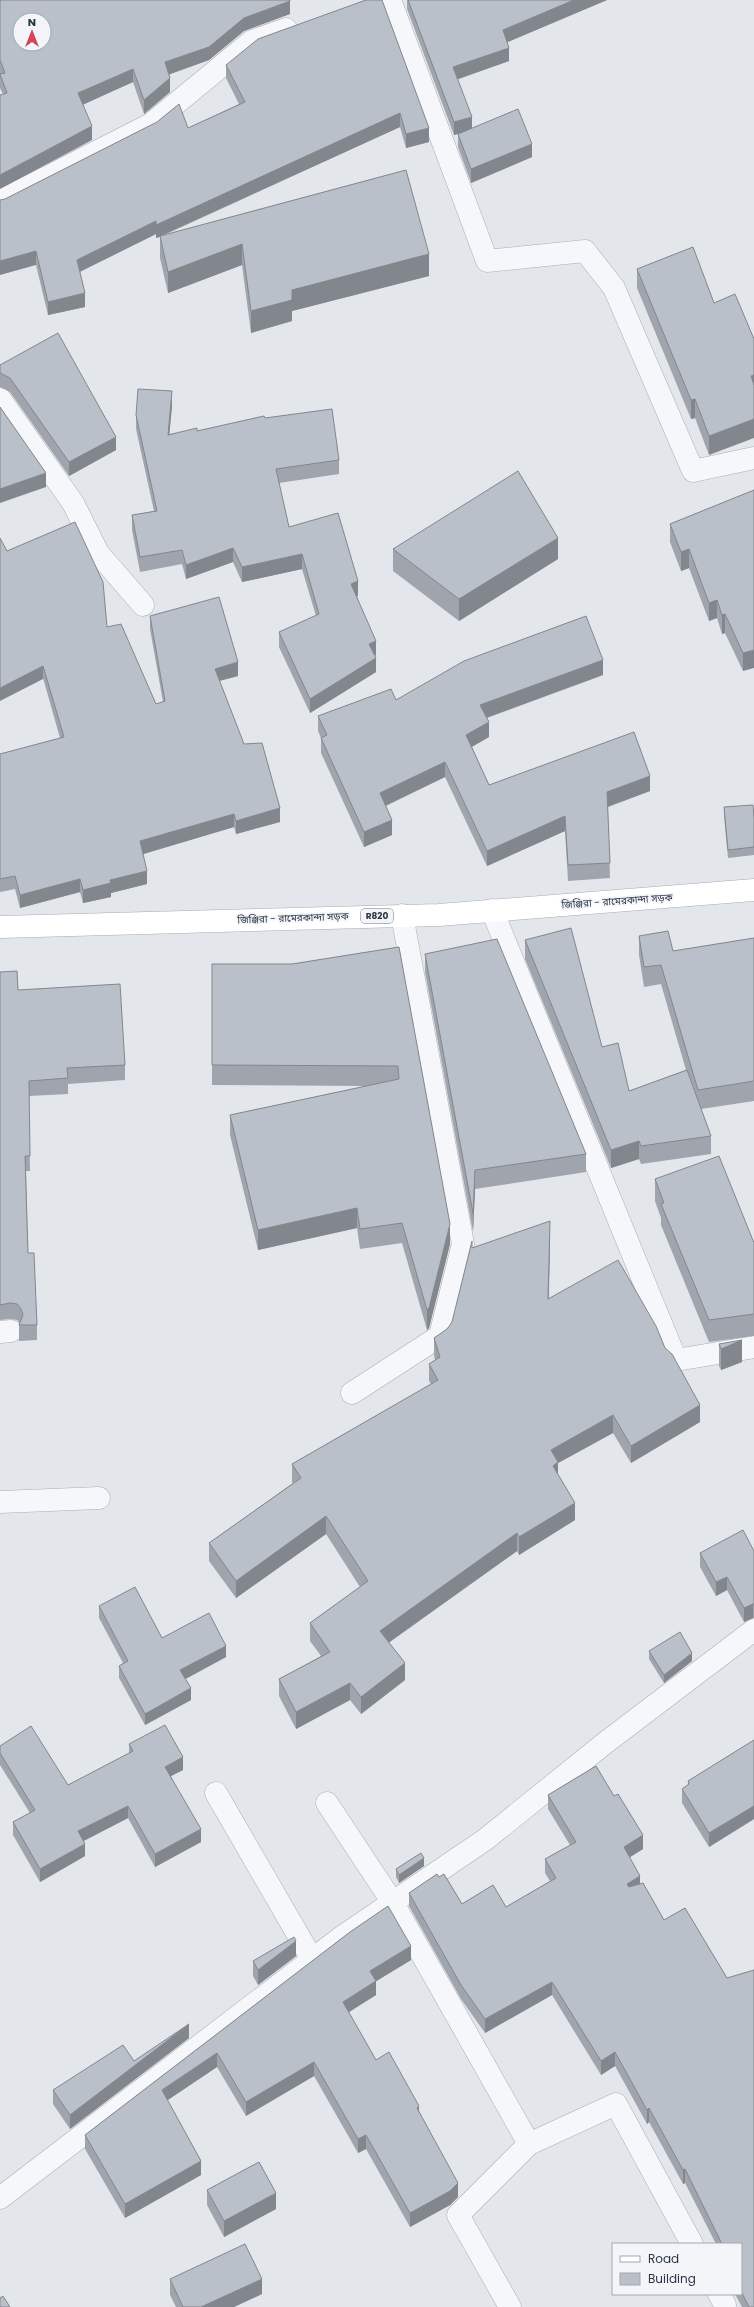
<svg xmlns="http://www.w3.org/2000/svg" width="754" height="2307" font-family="Poppins,'Noto Sans Bengali',sans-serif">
<rect width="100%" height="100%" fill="#e3e7ec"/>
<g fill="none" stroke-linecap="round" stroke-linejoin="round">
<defs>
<g id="minor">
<polyline points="390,0 487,261 585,251 614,288 693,471 754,458"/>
<polyline points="0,201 151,124 252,41 286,29"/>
<polyline points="0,399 73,503 98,553 143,605"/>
<polyline points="492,910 676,1360 754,1347"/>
<polyline points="0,1332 11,1331"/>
<polyline points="352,1393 440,1336 463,1244 402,915"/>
<polyline points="0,1502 99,1498"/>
<polyline points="216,1793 312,1959"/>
<polyline points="327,1803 393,1903 529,2144"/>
<polyline points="0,2198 343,1936 486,1839 605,1743 754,1630"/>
<polyline points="719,2294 725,2305"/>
<polyline points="510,2307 458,2215 529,2144 616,2104 692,2244"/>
</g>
<polyline id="primary" points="0,927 439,915 754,890"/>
</defs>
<use href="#minor" stroke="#a8aeb6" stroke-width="23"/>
<use href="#primary" stroke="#a2abb8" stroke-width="23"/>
<use href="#minor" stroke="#f6f7fa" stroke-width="22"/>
<use href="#primary" stroke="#fff" stroke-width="22"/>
</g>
<g fill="#a0a5ad">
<polygon points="0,0 290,14 244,31 209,60 169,74 170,92 144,114 133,82 83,104 92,140 3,94 0,88"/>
<polygon points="366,0 429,142 406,148 400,127 162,236 406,170 429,276 292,311 292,321 251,333 242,265 168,293 160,258 160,237 156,238 156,234 80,272 85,307 48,315 36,265 5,199 188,128 239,104 226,78 226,65"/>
<polygon points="407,0 607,0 507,42 509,61 457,79 472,128 532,157 471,183 458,147 458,134 454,135 407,9"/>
<polygon points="637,269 714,303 709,455 695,418 691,419 637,288"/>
<polygon points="0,365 116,450 69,476 10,392 0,387"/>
<polygon points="172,406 169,434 197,431 265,418 339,460 339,474 279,483 289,527 358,596 357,596 376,655 375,656 376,672 310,713 279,647 279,632 316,616 302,569 242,582 233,562 186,579 182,564 140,572 132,530 132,515 154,511 136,429 136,415"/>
<polygon points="754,490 743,671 725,633 722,634 717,618 709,621 689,568 681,571 670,542 670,524"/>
<polygon points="393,549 558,559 459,621 393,571"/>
<polygon points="7,551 107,627 156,704 163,702 150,629 150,616 238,676 219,681 244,744 280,822 236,834 234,827 143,854 147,884 111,893 111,897 83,903 80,892 20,908 15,889 0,892 0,754 60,738"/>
<polygon points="603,675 487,718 489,737 472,747 489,785 650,791 608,807 610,878 568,881 565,831 487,866 445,777 386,806 392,835 364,847 321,753 321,738 318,731 318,716 396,700"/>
<polygon points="724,807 754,818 754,855 728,858 724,816"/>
<polygon points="639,936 673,951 754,938 754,1101 701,1109 711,1136 711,1154 641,1164 639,1159 611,1168 525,959 525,940 602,1047 629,1091 686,1070 661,984 644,987 639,955"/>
<polygon points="399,947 450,1244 429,1328 427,1330 402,1243 360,1249 357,1228 258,1250 230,1135 230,1115 366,1086 212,1085 212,964 292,964"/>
<polygon points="425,954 586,1154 586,1172 475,1189 473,1232 425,972"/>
<polygon points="0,972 18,990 125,1065 125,1080 68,1084 68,1094 29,1096 30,1171 26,1171 28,1253 37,1325 37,1340 19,1341 19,1325 20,1323 17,1320 10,1319 0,1320"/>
<polygon points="655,1179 754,1243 754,1336 709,1342 661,1225 661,1218 655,1201"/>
<polygon points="550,1238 549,1298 665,1348 700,1422 631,1463 613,1433 558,1463 558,1475 575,1520 519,1555 517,1551 389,1642 405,1680 361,1714 350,1700 296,1729 279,1696 279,1679 321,1656 310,1641 310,1623 360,1587 326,1534 236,1598 209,1561 209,1543 293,1483 292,1482 292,1464 431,1384 429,1381 429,1364 435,1360 434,1355 434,1338 447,1329 452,1322 472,1248"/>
<polygon points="719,1344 742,1362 721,1370 719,1366"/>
<polygon points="754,1551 754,1618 753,1618 744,1622 727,1590 716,1596 700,1567 700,1553"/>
<polygon points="99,1606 162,1638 226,1657 185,1679 191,1700 145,1725 119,1678 119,1666 123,1663 99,1618"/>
<polygon points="649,1651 692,1661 664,1683 649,1659"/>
<polygon points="754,1740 754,1819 709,1847 682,1803 682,1789 688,1785 688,1781"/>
<polygon points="129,1744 183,1770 171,1776 201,1842 155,1867 128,1818 83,1841 85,1856 40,1882 13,1835 13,1822 30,1813 0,1765 0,1746 68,1785 129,1754"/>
<polygon points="596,1766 614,1796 618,1794 643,1835 643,1849 629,1857 640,1876 640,1884 643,1883 664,1920 685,1908 727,1978 754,1970 754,2307 742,2307 735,2294 741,2294 741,2244 716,2244 685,2183 683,2184 649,2122 647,2124 615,2066 601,2075 552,1995 485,2033 461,1999 409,1906 409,1893 437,1874 439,1877 444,1874 462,1904 493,1885 506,1907 550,1881 545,1873 545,1859 570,1845 548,1809 548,1795"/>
<polygon points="424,1866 399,1883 396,1877 396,1869"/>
<polygon points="350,1932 411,1960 376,1981 376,1995 348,2012 376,2060 419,2113 458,2197 450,2205 410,2227 366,2149 358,2153 314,2076 246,2116 217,2067 167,2100 201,2175 125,2218 85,2149 85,2135"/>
<polygon points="296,1956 258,1985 253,1976 253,1961"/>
<polygon points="189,2038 70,2129 53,2104 53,2090 134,2061"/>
<polygon points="207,2190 276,2209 224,2237 207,2205"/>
<polygon points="170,2279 262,2294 234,2307 176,2307 170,2295"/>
</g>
<g fill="#82868d">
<polygon points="574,0 607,0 503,44 503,30"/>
<polygon points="290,1 290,14 244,31 209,60 165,76 165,62 244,18"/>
<polygon points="509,48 509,61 453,81 453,67"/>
<polygon points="133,69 133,82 78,107 78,93"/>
<polygon points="170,78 170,92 144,114 144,100"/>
<polygon points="400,113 400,127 156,238 156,225"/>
<polygon points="472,117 472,130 454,135 454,122"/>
<polygon points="92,126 92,140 0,189 0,175"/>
<polygon points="429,128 429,142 406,148 406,134"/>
<polygon points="532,144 532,157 471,183 471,169"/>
<polygon points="156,221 156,234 77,273 77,260"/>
<polygon points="242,244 242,265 168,293 168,272"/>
<polygon points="36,251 36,265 0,275 0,261"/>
<polygon points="429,254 429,276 292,311 292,321 251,333 251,311 292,290"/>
<polygon points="85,293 85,307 48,315 48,302"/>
<polygon points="754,375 754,394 751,376"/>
<polygon points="172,391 172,406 168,449 168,435"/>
<polygon points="695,399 695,418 691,419 691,400"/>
<polygon points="754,419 754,438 709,455 709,436"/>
<polygon points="116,437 116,450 69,476 69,462"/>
<polygon points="46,473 46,487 0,503 0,489"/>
<polygon points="558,538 558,559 459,621 459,599"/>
<polygon points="233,548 233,562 186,579 186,565"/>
<polygon points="689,549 689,568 681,571 681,552"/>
<polygon points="302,554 302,569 242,582 242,567"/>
<polygon points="358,581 358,596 351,598 351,584"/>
<polygon points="717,600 717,618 709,621 709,603"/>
<polygon points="725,614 725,633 722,634 722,615"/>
<polygon points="376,641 376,655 369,658 369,644"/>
<polygon points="754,650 754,668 743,671 743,653"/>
<polygon points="376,658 376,672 310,713 310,699"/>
<polygon points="603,660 603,675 480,720 480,705"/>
<polygon points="238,662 238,676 215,682 215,669"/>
<polygon points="43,666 43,679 0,701 0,688"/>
<polygon points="489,722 489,737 466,750 466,735"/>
<polygon points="445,762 445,777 380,808 380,793"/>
<polygon points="650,776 650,791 607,807 607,792"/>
<polygon points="280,808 280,822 236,834 236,821"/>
<polygon points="234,814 234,827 140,855 140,841"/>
<polygon points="565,816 565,831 487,866 487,851"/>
<polygon points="392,820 392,835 364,847 364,832"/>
<polygon points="147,871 147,884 111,893 111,897 83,903 83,890 110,880"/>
<polygon points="80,879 80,892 20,908 20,895"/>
<polygon points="639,1141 639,1159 611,1168 611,1150"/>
<polygon points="475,1170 475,1189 473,1232 473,1213"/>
<polygon points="357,1208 357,1228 258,1250 258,1230"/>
<polygon points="550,1221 550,1238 548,1316 548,1299"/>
<polygon points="450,1224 450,1244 429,1328 427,1330 427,1310"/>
<polygon points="742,1340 742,1362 721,1370 721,1349"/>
<polygon points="700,1405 700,1422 631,1463 631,1446"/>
<polygon points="613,1415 613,1433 558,1463 558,1480 553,1483 551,1450"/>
<polygon points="575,1503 575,1520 519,1555 519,1537"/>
<polygon points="326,1516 326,1534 236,1598 236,1581"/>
<polygon points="517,1533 517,1551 380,1649 380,1631"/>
<polygon points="727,1577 727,1590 716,1596 716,1582"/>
<polygon points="753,1604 753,1618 744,1622 744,1608"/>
<polygon points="226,1646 226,1657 180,1682 180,1670"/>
<polygon points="692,1653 692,1661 664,1683 664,1675"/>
<polygon points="405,1663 405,1680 361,1714 361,1697"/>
<polygon points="350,1683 350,1700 296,1729 296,1712"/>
<polygon points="191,1688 191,1700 145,1725 145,1714"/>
<polygon points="183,1757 183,1770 165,1779 165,1767"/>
<polygon points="128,1806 128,1818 78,1844 78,1831"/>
<polygon points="754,1806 754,1819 709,1847 709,1833"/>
<polygon points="201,1829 201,1842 155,1867 155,1854"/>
<polygon points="643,1835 643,1849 624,1861 624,1847"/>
<polygon points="85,1844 85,1856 40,1882 40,1869"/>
<polygon points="424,1858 424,1866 399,1883 399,1875"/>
<polygon points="640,1876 640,1890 627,1897 627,1884"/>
<polygon points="296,1941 296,1956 258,1985 258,1970"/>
<polygon points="411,1946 411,1960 370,1985 370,1971"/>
<polygon points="376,1981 376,1995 343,2016 343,2002"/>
<polygon points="552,1982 552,1995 485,2033 485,2019"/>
<polygon points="189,2024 189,2038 70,2129 70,2115"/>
<polygon points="615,2052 615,2066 601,2075 601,2061"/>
<polygon points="217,2053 217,2067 162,2104 162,2090"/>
<polygon points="314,2062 314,2076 246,2116 246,2102"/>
<polygon points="419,2106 419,2120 417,2108"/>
<polygon points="649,2108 649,2122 647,2124 647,2110"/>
<polygon points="366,2135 366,2149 358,2153 358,2139"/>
<polygon points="201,2161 201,2175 125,2218 125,2204"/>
<polygon points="685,2169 685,2183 683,2184 683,2170"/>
<polygon points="458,2183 458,2197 450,2205 410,2227 410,2213"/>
<polygon points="276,2193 276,2209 224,2237 224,2221"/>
<polygon points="262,2279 262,2294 234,2307 201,2307"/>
</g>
<g fill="#bac0c9" stroke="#82868d" fill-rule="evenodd">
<path d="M0,0h290v1l-46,17 -35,29 -44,15 5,16 -26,22 -11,-31 -55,24 14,33 -92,49v-80l7,-2 -7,-19 5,-1 -5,-13zM20,20h24v24h-24z"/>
<polygon points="366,0 382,0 429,128 406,134 400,113 156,225 156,221 77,260 85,293 48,302 36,251 0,261 0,200 5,199 157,122 179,104 188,128 245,102 226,65 258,39"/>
<polygon points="408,0 574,0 503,30 509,48 453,67 472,117 454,122"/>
<polygon points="518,109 532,144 471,169 458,134"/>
<polygon points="406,170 429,254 292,290 292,300 251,311 242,244 168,272 160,236"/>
<polygon points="693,247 714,303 735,294 754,339 754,375 751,376 754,385 754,419 709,436 695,399 691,400 637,269"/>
<polygon points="58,333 116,437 69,462 10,378 0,373 0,365"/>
<polygon points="138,389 172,391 168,435 197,428 197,431 264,416 265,418 332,409 339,460 276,469 289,527 338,513 358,581 351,584 376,641 369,644 376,658 310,699 279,632 319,614 302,554 242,567 233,548 186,565 182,550 140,557 132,515 157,511 136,415"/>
<polygon points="0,407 46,473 0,489"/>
<polygon points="518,471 558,538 459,599 393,549"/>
<polygon points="754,490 754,650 743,653 725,614 722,615 717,600 709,603 689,549 681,552 670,524"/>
<polygon points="75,522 103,582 107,627 121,624 156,704 165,701 150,616 219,597 238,662 215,669 244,744 262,743 280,808 236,821 234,814 140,841 147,871 110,880 111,883 83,890 80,879 20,895 15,876 0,879 0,754 64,737 43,666 0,688 0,538 7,551"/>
<polygon points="586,616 603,660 480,705 489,722 466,735 489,785 634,732 650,776 607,792 610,863 568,865 565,816 487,851 445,762 380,793 392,820 364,832 321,738 327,735 318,716 391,689 396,700 464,661"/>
<polygon points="753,805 754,818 754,847 728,850 724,807"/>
<polygon points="571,928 602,1047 618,1043 629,1091 687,1070 711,1136 641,1146 639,1141 611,1150 525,940"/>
<polygon points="668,931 673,951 754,938 754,1081 698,1090 661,965 644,967 639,936"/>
<polygon points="497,939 586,1154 475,1170 473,1213 425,954"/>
<polygon points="399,947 450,1224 429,1308 427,1310 402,1223 360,1229 357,1208 258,1230 230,1115 399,1079 398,1066 212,1065 212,964 292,964"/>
<polygon points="17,971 18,990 120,984 125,1065 67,1068 68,1078 29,1081 30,1156 25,1156 28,1253 34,1253 37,1325 19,1325 23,1315 21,1309 17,1304 10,1303 0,1305 0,972"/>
<polygon points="719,1156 754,1243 754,1314 709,1320 661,1204 664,1203 655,1179"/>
<polygon points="550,1221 548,1299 618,1260 656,1326 665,1348 672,1354 700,1405 631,1446 613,1415 551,1450 558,1462 553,1466 575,1503 519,1537 517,1533 380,1631 405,1663 361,1697 350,1683 296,1712 279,1679 330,1652 310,1623 368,1581 326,1516 236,1581 209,1543 301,1478 292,1464 438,1380 429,1364 440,1357 434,1338 447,1329 452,1322 472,1241 472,1248"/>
<polygon points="742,1340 721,1349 719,1344"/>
<polygon points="743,1530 754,1551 754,1604 753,1604 744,1608 727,1577 716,1582 700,1553"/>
<polygon points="135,1587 162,1638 209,1613 226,1646 180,1670 191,1688 145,1714 119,1666 128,1661 99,1606"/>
<polygon points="680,1632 692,1653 664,1675 649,1651"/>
<polygon points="165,1725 183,1757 165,1767 201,1829 155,1854 128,1806 78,1831 85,1844 40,1869 13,1822 35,1810 0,1753 0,1746 31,1726 68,1785 133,1751 129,1744"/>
<polygon points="754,1740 754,1806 709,1833 682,1789 689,1784 688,1781"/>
<polygon points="596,1766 614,1796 618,1794 643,1835 624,1847 640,1876 627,1884 629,1887 643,1883 664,1920 685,1908 727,1978 754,1970 754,2307 749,2307 741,2291 741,2244 722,2244 685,2169 683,2170 649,2108 647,2110 615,2052 601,2061 552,1982 485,2019 461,1985 409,1893 437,1874 439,1877 444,1874 462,1904 493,1885 506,1907 556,1878 545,1859 576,1842 548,1795"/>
<polygon points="421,1853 424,1858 399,1875 396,1869"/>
<polygon points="388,1906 411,1946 370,1971 376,1981 343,2002 376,2060 389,2052 419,2106 417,2108 458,2183 450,2191 410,2213 366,2135 358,2139 314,2062 246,2102 217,2053 162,2090 201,2161 125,2204 85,2135 350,1932"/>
<polygon points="294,1937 296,1941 258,1970 253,1961"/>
<polygon points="189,2024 70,2115 53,2090 123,2045 134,2061"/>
<polygon points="259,2162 276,2193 224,2221 207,2190"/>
<polygon points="245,2244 262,2279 201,2307 183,2307 170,2279"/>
<polygon points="3,2296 10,2307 0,2307 0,2298"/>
</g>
<g text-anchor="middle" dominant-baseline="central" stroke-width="3.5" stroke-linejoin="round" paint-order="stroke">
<rect fill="#f3f5f9" stroke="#666e7a" stroke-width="1" x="361" y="909" width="32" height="14" rx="3"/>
<g font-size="9" font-weight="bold" fill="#2a3444">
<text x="377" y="916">R820</text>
</g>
<g font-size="10" fill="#2a3444" stroke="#f3f5f9">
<text transform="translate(617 901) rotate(-4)">জিঞ্জিরা - রামেরকান্দা সড়ক</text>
<text transform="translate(293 918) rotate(-2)">জিঞ্জিরা - রামেরকান্দা সড়ক</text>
</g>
</g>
<rect x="612" y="2243" width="130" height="52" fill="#f3f5f9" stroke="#a3a8b1"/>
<rect x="620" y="2256" width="20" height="6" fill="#ffffff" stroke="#a3a8b1"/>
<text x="648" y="2263" font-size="12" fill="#2a3444">Road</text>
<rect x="620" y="2273" width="20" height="12" fill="#bac0c9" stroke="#a3a8b1"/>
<text x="648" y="2283" font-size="12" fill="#2a3444">Building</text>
<g transform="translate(32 32)"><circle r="19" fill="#f3f5f9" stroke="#a3a8b1"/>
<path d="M0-3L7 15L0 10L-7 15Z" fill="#d2475c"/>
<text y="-6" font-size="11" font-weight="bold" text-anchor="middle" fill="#2a3444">N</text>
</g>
</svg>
